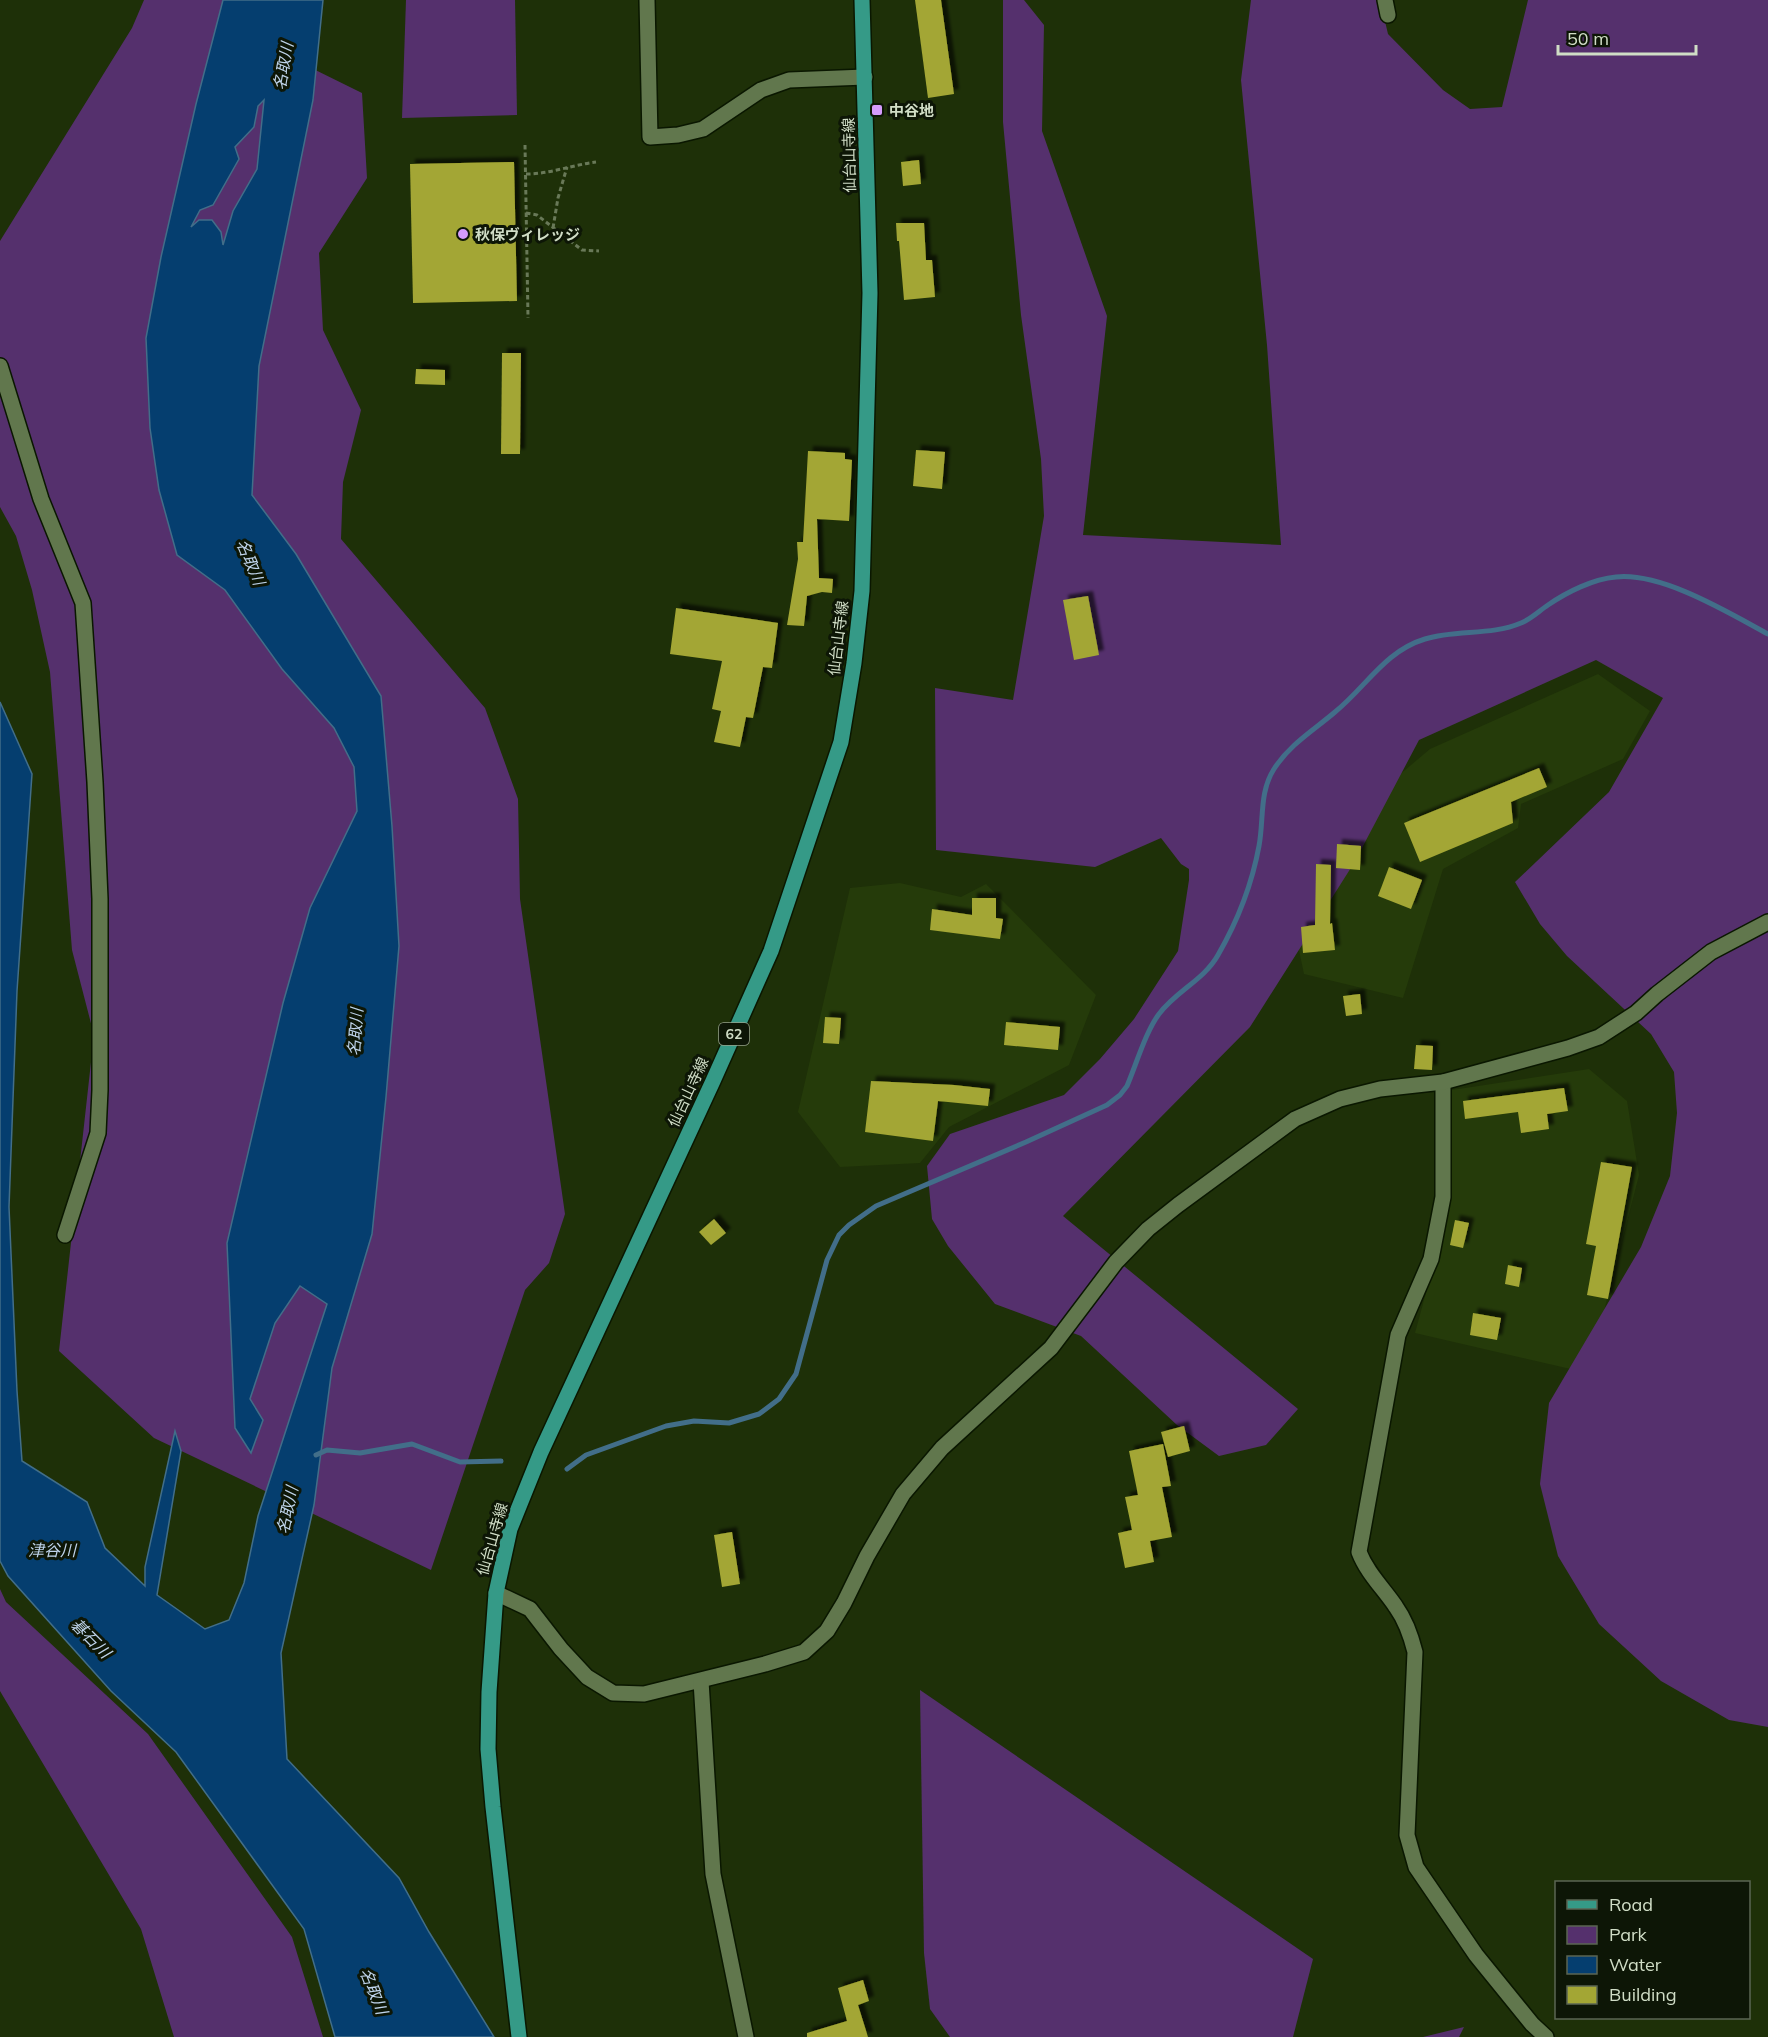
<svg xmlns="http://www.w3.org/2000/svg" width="1768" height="2037" font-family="Mulish,'Noto Sans JP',sans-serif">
<defs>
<filter id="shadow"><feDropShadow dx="5" dy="-5" stdDeviation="1.5" flood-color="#0009"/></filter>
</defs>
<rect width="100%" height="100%" fill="#1e3008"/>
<g fill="#253b0a">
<polygon points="1598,674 1650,711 1623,759 1521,804 1518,828 1443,869 1403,998 1304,974 1294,926 1315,846 1430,749"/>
<polygon points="900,883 961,897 986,884 1096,995 1069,1065 949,1127 920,1163 840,1167 798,1112 850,888"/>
<polygon points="1589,1069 1627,1101 1639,1175 1588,1373 1415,1333 1451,1201 1452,1090"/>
</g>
<g fill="#55306d">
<polygon points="144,0 256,0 287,56 362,93 367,178 319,253 323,330 361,410 343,482 341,539 485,708 518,799 520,899 565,1214 549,1263 525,1290 431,1570 154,1438 59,1351 94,1035 72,950 50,672 32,590 16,536 0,507 0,241 132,28"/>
<polygon points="406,0 515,0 517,115 402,118"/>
<polygon points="1003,0 1024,0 1044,25 1042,131 1107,316 1083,535 1281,545 1267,345 1241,80 1251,0 1380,0 1388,34 1443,90 1470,109 1502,107 1528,0 1768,0 1768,1727 1729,1720 1661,1681 1599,1624 1558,1556 1540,1484 1549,1403 1641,1247 1670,1176 1677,1113 1674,1072 1651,1034 1567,956 1540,924 1515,882 1609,792 1663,698 1596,660 1419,740 1354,863 1250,1027 1063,1216 1298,1409 1266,1445 1219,1456 1177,1425 1081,1336 995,1304 948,1246 932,1219 927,1166 950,1134 1064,1095 1100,1059 1134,1019 1178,951 1189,880 1189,869 1181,864 1161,838 1095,867 936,850 935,688 1013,700 1044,516 1041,459 1021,315 1003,122"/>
<polygon points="0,1589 6,1602 148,1734 292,1937 323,2037 174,2037 141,1929 0,1691"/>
<polygon points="920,1690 1313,1959 1293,2037 950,2037 930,2009 924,1953"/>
<polygon points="1464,2027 1459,2037 1423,2037"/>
</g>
<path fill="#053e6f" stroke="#426e89" stroke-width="1.5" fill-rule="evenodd" d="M223,0h100l-10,100 -54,266 -7,129 44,59 85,142 11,130 7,120 -13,151 -14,137 -40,134 -18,137 -33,148 6,106 112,119 30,54 65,105h-159l-31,-108 -128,-177 -65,-61 -103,-115 -8,-15v-859l32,72 -15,217 -8,216 8,184 5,70 65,41 18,46 40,38v-19l30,-136 6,20 -24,144 48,34 24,-9 15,-37 14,-67 69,-212 -27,-18 -25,37 -25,76 13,21 -12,33 -16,-25 -8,-185 56,-240 27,-95 47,-97 -3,-44 -20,-39 -52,-59 -57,-79 -48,-35 -18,-65 -9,-62 -4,-90 15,-81 35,-153zM264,100l-7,69 -24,42 -10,34 -2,-13 -9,-12h-13l-8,7 9,-17 13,-5 26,-46 -4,-12 19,-20 4,-21z"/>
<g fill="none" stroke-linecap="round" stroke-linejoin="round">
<g stroke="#426e89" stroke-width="5">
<polyline points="316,1455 327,1450 360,1453 412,1444 460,1462 501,1461"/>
<path d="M567,1469l19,-14 80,-29 28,-5 35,2 30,-9 20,-15 17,-25 31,-114 12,-25 10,-10 27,-19 150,-64 81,-37 13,-10 7,-9c9,-21 19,-55 32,-72 17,-23 45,-34 59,-59 19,-33 34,-71 41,-109 5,-26 0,-54 15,-77 16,-25 40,-39 61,-57 31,-25 50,-61 90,-73 31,-10 66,-3 96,-16 10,-4 18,-12 27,-18 19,-13 45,-26 68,-28 46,-5 113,36 152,57"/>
</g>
</g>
<g fill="#a3a634" filter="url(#shadow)">
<polygon points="915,0 941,0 954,94 928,98"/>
<polygon points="919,160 921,184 903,186 901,162"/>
<polygon points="514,162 517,301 413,303 410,164"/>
<polygon points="896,223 924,223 926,260 932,260 935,297 904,300 899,241 897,241"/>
<polygon points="502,353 521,353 520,454 501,454"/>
<polygon points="416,369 445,370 445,385 415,384"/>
<polygon points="916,450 945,452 942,489 913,486"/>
<polygon points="808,451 845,453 845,459 852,460 849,521 817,519 819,578 833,579 832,593 822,592 807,596 804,626 787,625 798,559 797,542 803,542"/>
<polygon points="1088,596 1099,655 1074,660 1063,600"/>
<polygon points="676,608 778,623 772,668 763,667 753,718 746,717 740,747 714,742 721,711 712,709 722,661 670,654"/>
<polygon points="1539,768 1547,787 1511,802 1513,823 1420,862 1404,823"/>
<polygon points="1337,844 1361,846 1360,870 1336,868"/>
<polygon points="1316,864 1331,865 1330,924 1332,923 1335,950 1303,953 1301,927 1315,925"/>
<polygon points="1389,867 1422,880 1411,909 1378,896"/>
<polygon points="972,898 996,898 996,918 1003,919 1000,939 930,930 932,909 972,915"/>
<polygon points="1360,994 1362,1014 1346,1016 1343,996"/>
<polygon points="825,1017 841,1018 839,1044 823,1043"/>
<polygon points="1006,1022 1060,1027 1058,1050 1004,1045"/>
<polygon points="1416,1045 1433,1046 1432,1070 1414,1069"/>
<polygon points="871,1081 954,1085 990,1089 988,1106 938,1101 933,1141 865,1132"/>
<polygon points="1564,1088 1568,1111 1547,1114 1549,1129 1521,1133 1518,1112 1465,1119 1463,1101"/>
<polygon points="1601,1162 1632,1167 1608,1299 1587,1295 1596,1246 1586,1244"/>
<polygon points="714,1219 726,1233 711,1245 699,1232"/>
<polygon points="1455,1220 1469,1223 1463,1248 1450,1245"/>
<polygon points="1508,1265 1522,1268 1519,1287 1505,1284"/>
<polygon points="1473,1313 1501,1318 1497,1340 1470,1335"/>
<polygon points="1184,1426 1190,1451 1168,1457 1161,1432"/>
<polygon points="1163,1444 1171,1486 1162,1487 1172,1537 1150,1541 1154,1562 1125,1568 1118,1533 1132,1530 1125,1497 1138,1495 1129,1451"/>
<polygon points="732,1532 740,1584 722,1587 714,1535"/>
<polygon points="863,1980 869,2001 858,2005 868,2037 807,2037 807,2033 847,2021 838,1988"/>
</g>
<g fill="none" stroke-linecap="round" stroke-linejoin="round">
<defs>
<g id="minor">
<polyline points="647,0 650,137 678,135 703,129 761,90 789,80 865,77"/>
<polyline points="1385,0 1388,15"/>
<polyline points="0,366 41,499 83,603 95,782 100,899 100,1090 98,1133 65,1235"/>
<path d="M1443,1082v115l-12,62 -33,76 -39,217c8,21 25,37 37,55 10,14 15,29 19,45l-8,183 9,32 60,88 56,69 14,13"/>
<polyline points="496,1593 530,1609 561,1649 587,1677 613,1693 644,1694 765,1664 804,1652 827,1631 844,1603 867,1556 903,1494 942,1448 1051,1348 1116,1262 1148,1229 1178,1205 1295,1119 1340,1099 1380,1089 1443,1082 1568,1048 1599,1037 1636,1013 1657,994 1711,952 1768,922"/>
<polyline points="701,1681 713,1874 746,2037"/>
</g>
<polyline id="major" points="519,2037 493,1807 488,1749 489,1692 496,1593 510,1529 541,1452 713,1081 771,951 841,742 854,663 862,591 870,293 862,0"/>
</defs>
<use href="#minor" stroke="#0a1700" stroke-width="18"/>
<use href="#major" stroke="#0a1700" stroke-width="18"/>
<g stroke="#697958" stroke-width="3" stroke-dasharray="4.5 3" stroke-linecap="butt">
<polyline points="525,145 528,318"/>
<path d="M526,174c24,0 46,-9 70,-12"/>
<polyline points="526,213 537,215 582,250 599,251"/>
<polyline points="553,228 558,198 567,167"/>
</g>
<use href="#minor" stroke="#61774d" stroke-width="15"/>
<use href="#major" stroke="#359a87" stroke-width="15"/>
</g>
<g fill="#d59cfb" stroke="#0d1606" stroke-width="2">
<rect x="871" y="104" width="12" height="12" rx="3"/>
<circle cx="463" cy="234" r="6"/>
</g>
<g text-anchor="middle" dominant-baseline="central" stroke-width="6" stroke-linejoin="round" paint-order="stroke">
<rect fill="#0d1606" stroke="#96a18c" stroke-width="1.5" x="719" y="1023" width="30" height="22" rx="4.5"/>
<g font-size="14" font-weight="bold" fill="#d0ddc6">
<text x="734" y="1034">62</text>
</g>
<g font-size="15" font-weight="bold" fill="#d0ddc6" stroke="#0d1606" text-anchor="start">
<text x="889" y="110">中谷地</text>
<text x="475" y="234">秋保ヴィレッジ</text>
</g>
<g font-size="15" fill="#d0ddc6" stroke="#0d1606">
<text transform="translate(849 155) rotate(-91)">仙台山寺線</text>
<text transform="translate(838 638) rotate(-83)">仙台山寺線</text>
<text transform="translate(688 1092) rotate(-65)">仙台山寺線</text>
<text transform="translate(492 1539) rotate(-74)">仙台山寺線</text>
</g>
<g font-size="16" font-style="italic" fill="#bed3ea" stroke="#0d1606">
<text transform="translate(283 66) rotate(-80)">名取川</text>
<text transform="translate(251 562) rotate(67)">名取川</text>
<text transform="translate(355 1032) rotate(-86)">名取川</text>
<text transform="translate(287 1510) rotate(-78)">名取川</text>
<text x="52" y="1550">津谷川</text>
<text transform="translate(91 1638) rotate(45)">碁石川</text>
<text transform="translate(374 1991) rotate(68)">名取川</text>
</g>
</g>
<rect x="1555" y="1881" width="195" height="138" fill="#0d1606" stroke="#5b6653" stroke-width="1.5"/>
<rect x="1567" y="1900" width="30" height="9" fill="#359a87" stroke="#5b6653" stroke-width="1.5"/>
<text x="1609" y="1911" font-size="18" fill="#d0ddc6">Road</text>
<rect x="1567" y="1926" width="30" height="18" fill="#55306d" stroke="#5b6653" stroke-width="1.5"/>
<text x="1609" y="1941" font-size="18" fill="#d0ddc6">Park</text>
<rect x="1567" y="1956" width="30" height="18" fill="#053e6f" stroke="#5b6653" stroke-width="1.5"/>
<text x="1609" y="1971" font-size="18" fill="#d0ddc6">Water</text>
<rect x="1567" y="1986" width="30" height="18" fill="#a3a634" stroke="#5b6653" stroke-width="1.5"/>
<text x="1609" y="2001" font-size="18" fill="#d0ddc6">Building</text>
<path d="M1558 45v9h138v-9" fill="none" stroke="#d0ddc6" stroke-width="3"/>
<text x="1567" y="45" font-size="18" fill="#d0ddc6" stroke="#0d1606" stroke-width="4.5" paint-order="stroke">50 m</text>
</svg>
